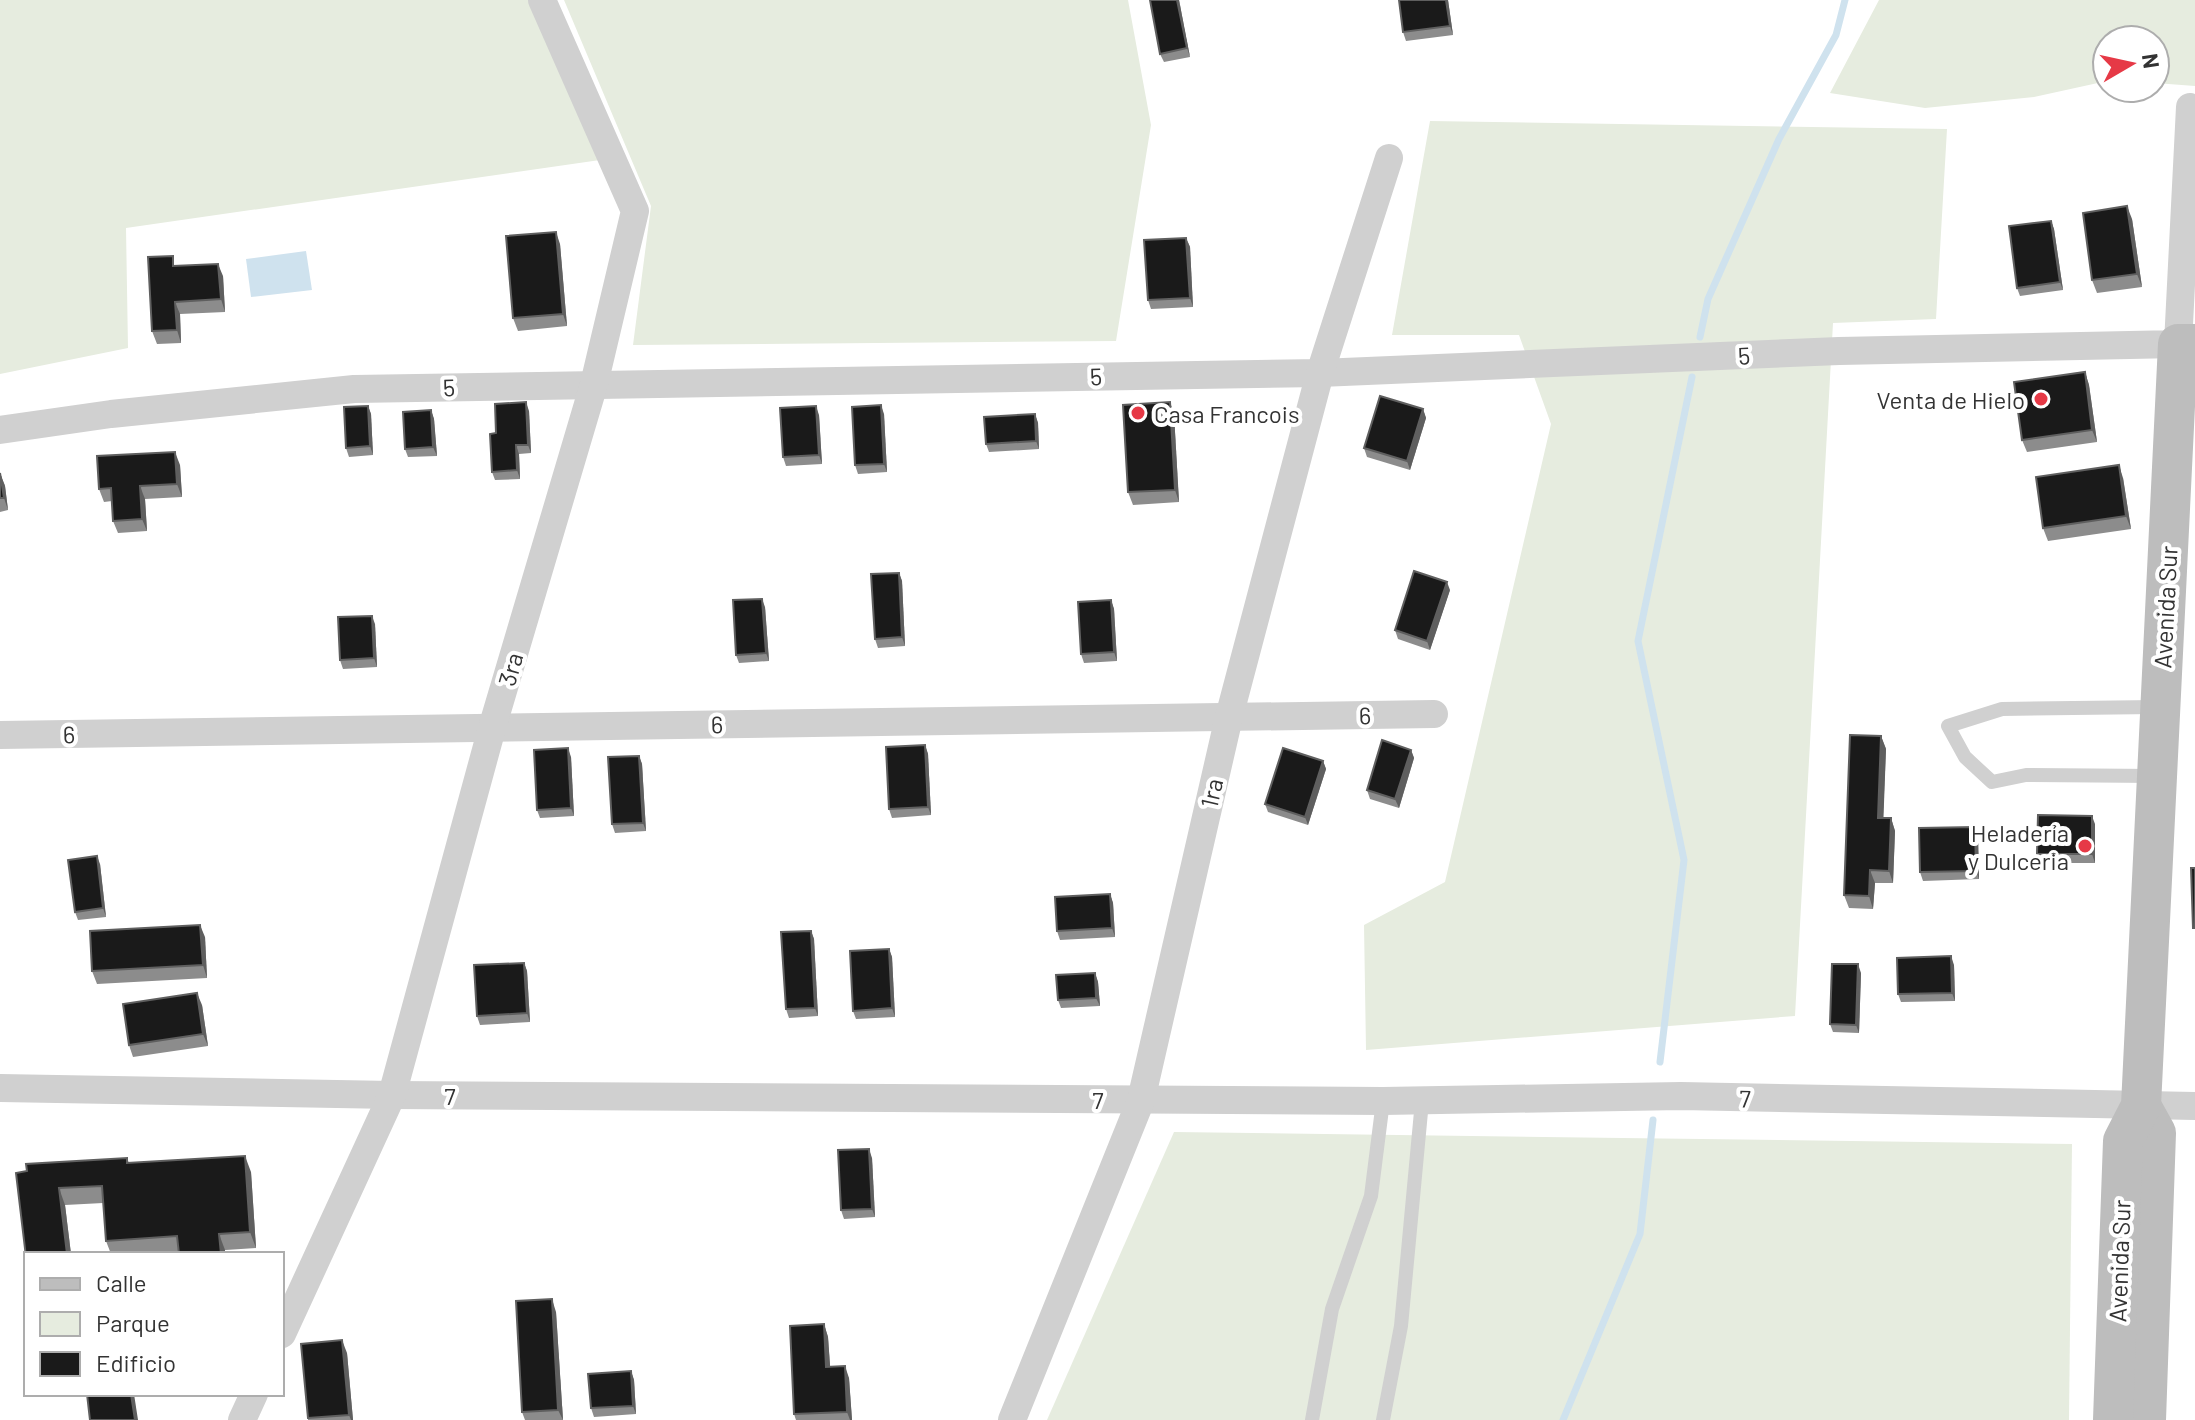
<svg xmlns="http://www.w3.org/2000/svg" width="2195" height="1420" font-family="Barlow,sans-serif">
<rect width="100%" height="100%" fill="#fff"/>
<g fill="#e6ecdf">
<polygon points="0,0 530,0 600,160 126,228 128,348 0,374"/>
<polygon points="564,0 1128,0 1151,125 1116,341 633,345 651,206"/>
<polygon points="1879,0 2195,0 2195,86 2155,83 2155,40 2107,40 2107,81 2034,97 1925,108 1830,93"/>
<polygon points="1430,121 1947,129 1936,319 1833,323 1795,1016 1366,1050 1364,925 1445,882 1551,424 1519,335 1392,335"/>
<polygon points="1174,1132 2072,1144 2069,1420 1047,1420"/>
</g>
<polygon fill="#cfe2ee" points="306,251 312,290 251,297 246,259"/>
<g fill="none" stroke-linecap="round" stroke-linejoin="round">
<g stroke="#cfe2ee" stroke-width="7">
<polyline points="1700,337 1708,299 1779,139 1836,35 1845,0"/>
<polyline points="1660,1062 1684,860 1638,641 1692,377"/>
<polyline points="1563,1420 1640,1234 1653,1120"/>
</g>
<g stroke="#d0d0d0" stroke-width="14">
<polyline points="2155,776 2026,775 1992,782 1965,757 1948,726 2002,709 2156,707"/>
<polyline points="1312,1420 1332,1309 1371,1196 1383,1101"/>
<polyline points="1383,1420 1401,1326 1422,1101"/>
</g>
<g stroke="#d0d0d0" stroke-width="28">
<polyline points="0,430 111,414 354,389 1320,373 1839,351 2178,344 2190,107"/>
<polyline points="0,735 1434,714"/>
<polyline points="0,1088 392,1095 1383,1101 1681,1096 2195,1106"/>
<polyline points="282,1334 392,1095 492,728 594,384 635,211 542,0"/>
<polyline points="242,1420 254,1394"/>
<polyline points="1012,1420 1141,1100 1229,717 1320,373 1389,158"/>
</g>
<g stroke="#bdbdbd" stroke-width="40">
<polyline points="2141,1106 2156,1133 2146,1420"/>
<polyline points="2113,1420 2123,1141 2141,1106 2178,344 2195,344"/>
</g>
</g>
<g fill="#8c8c8c">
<polygon points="1179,0 1190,57 1164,62 1160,54"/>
<polygon points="1399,0 1448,0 1453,35 1406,41 1403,32"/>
<polygon points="2132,219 2142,287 2097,293 2092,280"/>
<polygon points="2051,221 2054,229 2063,290 2020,296 2017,288"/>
<polygon points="1186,238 1190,247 1193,307 1151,309 1148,300"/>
<polygon points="560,244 567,326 518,331 513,318"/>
<polygon points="176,266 223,276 225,312 180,314 181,343 157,344 152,331"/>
<polygon points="2085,372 2089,385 2097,442 2027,452 2022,440"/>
<polygon points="368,406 371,414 373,455 349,457 346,448"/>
<polygon points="1423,409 1426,418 1410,470 1367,457 1364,448"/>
<polygon points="431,410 434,419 437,456 408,457 405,449"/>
<polygon points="529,411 531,453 519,454 520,479 495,480 492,472 496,433"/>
<polygon points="884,414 887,472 858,474 855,465"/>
<polygon points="1035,414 1038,423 1039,449 989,452 986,444"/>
<polygon points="1174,414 1179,502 1133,505 1128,492"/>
<polygon points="819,415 822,464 786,466 783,457"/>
<polygon points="180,465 182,497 145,499 147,531 118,533 113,521 112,501 104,502 99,489"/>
<polygon points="0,473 5,486 8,510 0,512"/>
<polygon points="2123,478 2131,529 2048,541 2043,528"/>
<polygon points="899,573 902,581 905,646 878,648 875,639"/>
<polygon points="1450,590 1430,650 1398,639 1395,630"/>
<polygon points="1111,600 1114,609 1117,661 1084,663 1081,654"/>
<polygon points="765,607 769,661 739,663 736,655"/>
<polygon points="375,624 377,667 343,669 340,660"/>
<polygon points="1881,736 1886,749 1883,818 1891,818 1895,831 1893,883 1875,883 1873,909 1849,908 1844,895"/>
<polygon points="925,745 928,754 931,815 892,818 889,809"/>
<polygon points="1411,750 1414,758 1399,808 1370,799 1367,790"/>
<polygon points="639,756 642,764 646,831 615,833 612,824"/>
<polygon points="571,757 574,816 540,818 537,810"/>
<polygon points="1323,761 1326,769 1308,825 1268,812 1265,804"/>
<polygon points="2095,824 2095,863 2040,863 2037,854"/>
<polygon points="1978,835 1979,879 1923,881 1920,872"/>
<polygon points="100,864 106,917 78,920 75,912"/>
<polygon points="1110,894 1113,903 1115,937 1060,940 1057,931"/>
<polygon points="811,931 814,939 818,1016 789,1018 786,1009"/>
<polygon points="205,937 207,978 97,984 92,971"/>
<polygon points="889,949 892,957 895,1017 856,1019 853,1011"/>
<polygon points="524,963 527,971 530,1022 480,1025 477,1016"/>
<polygon points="1954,965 1955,1001 1901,1002 1898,994"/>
<polygon points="1095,973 1098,982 1100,1006 1061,1008 1058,1000"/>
<polygon points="1861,973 1859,1033 1833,1032 1830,1024"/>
<polygon points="202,1005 208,1046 133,1057 129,1045"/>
<polygon points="127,1158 129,1163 251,1172 256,1248 165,1254 111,1254 106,1241 103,1203 65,1205 71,1254 26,1254 27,1171"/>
<polygon points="872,1158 875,1217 844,1219 841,1210"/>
<polygon points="556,1312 563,1420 525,1420 522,1412"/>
<polygon points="824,1324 828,1337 830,1366 849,1378 852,1420 796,1420 794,1414"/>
<polygon points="347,1353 353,1420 308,1420 308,1418"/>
<polygon points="631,1371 634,1380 636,1414 594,1417 591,1408"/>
</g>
<g fill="#5f5f5f">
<polygon points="1177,0 1179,0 1190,57 1187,48"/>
<polygon points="1446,0 1448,0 1453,35 1450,26"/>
<polygon points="2127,206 2132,219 2142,287 2137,274"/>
<polygon points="2051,221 2054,229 2063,290 2060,282"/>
<polygon points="556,232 560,244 567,326 563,314"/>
<polygon points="1186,238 1190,247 1193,307 1190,298"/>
<polygon points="218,264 223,276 225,312 221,299"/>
<polygon points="175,302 180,314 181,343 177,330"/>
<polygon points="2085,372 2089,385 2097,442 2092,430"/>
<polygon points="526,402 529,411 531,453 528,445"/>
<polygon points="1170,402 1174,414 1179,502 1175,490"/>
<polygon points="881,405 884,414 887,472 884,464"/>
<polygon points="368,406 371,414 373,455 370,446"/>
<polygon points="816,406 819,415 822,464 819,455"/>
<polygon points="1423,409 1426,418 1410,470 1407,461"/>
<polygon points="431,410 434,419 437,456 433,447"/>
<polygon points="1035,414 1038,423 1039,449 1036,441"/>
<polygon points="516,445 519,454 520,479 517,470"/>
<polygon points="175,452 180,465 182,497 177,484"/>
<polygon points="2119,465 2123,478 2131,529 2126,516"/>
<polygon points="0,473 5,486 8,510 4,498"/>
<polygon points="140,486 145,499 147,531 142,519"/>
<polygon points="899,573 902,581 905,646 902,637"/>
<polygon points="1447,582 1450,590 1430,650 1427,641"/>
<polygon points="762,599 765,607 769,661 766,653"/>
<polygon points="1111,600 1114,609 1117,661 1114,652"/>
<polygon points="372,616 375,624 377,667 374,658"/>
<polygon points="1881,736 1886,749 1883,830 1878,818"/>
<polygon points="925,745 928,754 931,815 928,807"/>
<polygon points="568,748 571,757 574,816 571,808"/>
<polygon points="1411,750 1414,758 1399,808 1395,799"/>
<polygon points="639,756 642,764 646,831 643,823"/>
<polygon points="1323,761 1326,769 1308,825 1305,817"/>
<polygon points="2092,816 2095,824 2095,863 2092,854"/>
<polygon points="1891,818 1895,831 1893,883 1889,871"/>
<polygon points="1975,827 1978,835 1979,879 1976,871"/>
<polygon points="97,856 100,864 106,917 103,908"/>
<polygon points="1870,870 1875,883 1873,909 1869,896"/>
<polygon points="1110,894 1113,903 1115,937 1112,928"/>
<polygon points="200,925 205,937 207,978 203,965"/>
<polygon points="811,931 814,939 818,1016 815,1008"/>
<polygon points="889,949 892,957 895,1017 892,1008"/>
<polygon points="1951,956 1954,965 1955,1001 1952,993"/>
<polygon points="524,963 527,971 530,1022 527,1013"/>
<polygon points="1858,964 1861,973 1859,1033 1856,1025"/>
<polygon points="1095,973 1098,982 1100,1006 1096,998"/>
<polygon points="197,993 202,1005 208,1046 203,1034"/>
<polygon points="869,1149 872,1158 875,1217 872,1209"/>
<polygon points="245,1156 251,1172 256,1248 250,1232"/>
<polygon points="59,1188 65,1205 71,1254 67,1254"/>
<polygon points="219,1234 225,1250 225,1254 221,1254"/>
<polygon points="552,1299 556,1312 563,1420 558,1410"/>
<polygon points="824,1324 828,1337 831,1379 826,1367"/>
<polygon points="342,1340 347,1353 353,1420 351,1420 349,1415"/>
<polygon points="845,1366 849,1378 852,1420 850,1420 847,1412"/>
<polygon points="631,1371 634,1380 636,1414 633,1406"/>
<polygon points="131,1394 134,1394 138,1420 135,1420"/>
</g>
<g fill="#1a1a1a" stroke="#5f5f5f" stroke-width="2">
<polygon points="1150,0 1177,0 1187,48 1160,54"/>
<polygon points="1399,0 1446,0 1450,26 1403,32"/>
<polygon points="2127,206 2137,274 2092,280 2083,213"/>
<polygon points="2051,221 2060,282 2017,288 2009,226"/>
<polygon points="556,232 563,314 513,318 506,236"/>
<polygon points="1186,238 1190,298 1148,300 1144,240"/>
<polygon points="173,256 173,266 218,264 221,299 175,302 177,330 152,331 148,257"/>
<polygon points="2085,372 2092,430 2022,440 2014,382"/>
<polygon points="1380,396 1423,409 1407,461 1364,448"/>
<polygon points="526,402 528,445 516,445 517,470 492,472 490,434 496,433 495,404"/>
<polygon points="1170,402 1175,490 1128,492 1123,405"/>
<polygon points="881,405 884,464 855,465 852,407"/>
<polygon points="368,406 370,446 346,448 344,407"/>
<polygon points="816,406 819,455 783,457 780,408"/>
<polygon points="431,410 433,447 405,449 403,412"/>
<polygon points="1035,414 1036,441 986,444 984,417"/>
<polygon points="175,452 177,484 140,486 142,519 113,521 111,488 99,489 97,456"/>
<polygon points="2119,465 2126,516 2043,528 2036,477"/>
<polygon points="0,473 4,498 0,498"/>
<polygon points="1414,571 1447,582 1427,641 1395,630"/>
<polygon points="899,573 902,637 875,639 871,574"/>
<polygon points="762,599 766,653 736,655 733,600"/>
<polygon points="1111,600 1114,652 1081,654 1078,602"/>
<polygon points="372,616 374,658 340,660 338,617"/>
<polygon points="1850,735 1881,736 1878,818 1891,818 1889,871 1870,870 1869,896 1844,895"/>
<polygon points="1382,740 1411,750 1395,799 1367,790"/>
<polygon points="925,745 928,807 889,809 886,747"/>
<polygon points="568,748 571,808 537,810 534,750"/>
<polygon points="1283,748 1323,761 1305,817 1265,804"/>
<polygon points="639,756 643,823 612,824 608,757"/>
<polygon points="2038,815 2092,816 2092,854 2037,854"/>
<polygon points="1975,827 1976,871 1920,872 1919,828"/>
<polygon points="97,856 103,908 75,912 68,860"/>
<polygon points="2191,868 2195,868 2195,928 2193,928"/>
<polygon points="1110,894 1112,928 1057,931 1055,897"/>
<polygon points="200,925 203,965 92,971 90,931"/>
<polygon points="811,931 815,1008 786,1009 781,932"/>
<polygon points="889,949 892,1008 853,1011 850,951"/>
<polygon points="1951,956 1952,993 1898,994 1897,958"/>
<polygon points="524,963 527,1013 477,1016 474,965"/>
<polygon points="1832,964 1858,964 1856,1025 1830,1024"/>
<polygon points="1095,973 1096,998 1058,1000 1056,975"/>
<polygon points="197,993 203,1034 129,1045 123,1004"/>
<polygon points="869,1149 872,1209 841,1210 838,1150"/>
<polygon points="245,1156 250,1232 219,1234 221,1254 179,1254 177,1236 106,1241 102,1186 59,1188 67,1254 26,1254 26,1257 16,1173 27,1171 26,1164 127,1158 127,1163"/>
<polygon points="552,1299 558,1410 522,1412 516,1301"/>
<polygon points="824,1324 826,1367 845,1366 847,1412 794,1414 790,1326"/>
<polygon points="342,1340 349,1415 308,1418 301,1344"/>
<polygon points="631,1371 633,1406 591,1408 588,1374"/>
<polygon points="87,1394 131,1394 135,1420 90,1420"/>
</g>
<g fill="#e63946" stroke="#fff" stroke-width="3">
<circle cx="2041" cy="399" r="8"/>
<circle cx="1138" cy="413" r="8"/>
<circle cx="2085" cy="846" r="8"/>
</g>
<g text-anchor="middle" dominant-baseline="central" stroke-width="8" stroke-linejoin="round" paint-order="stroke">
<g font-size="24" fill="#333" stroke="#fff">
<text transform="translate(1744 355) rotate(-2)">5</text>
<text transform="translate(1096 376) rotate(-1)">5</text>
<text transform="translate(449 387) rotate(-1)">5</text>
<text transform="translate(2165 607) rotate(-87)">Avenida Sur</text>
<text transform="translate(510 669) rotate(-74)">3ra</text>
<text transform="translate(1365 715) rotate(-1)">6</text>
<text transform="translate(717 724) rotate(-1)">6</text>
<text transform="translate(69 734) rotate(-1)">6</text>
<text transform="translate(1211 793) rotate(-77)">1ra</text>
<text x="450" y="1095">7</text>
<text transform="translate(1745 1098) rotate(1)">7</text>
<text x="1098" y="1099">7</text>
<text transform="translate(2119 1261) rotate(-88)">Avenida Sur</text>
</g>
<g font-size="24" fill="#333" stroke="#fff" text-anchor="end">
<text x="2025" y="399">Venta de Hielo</text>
<text x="1154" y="413" text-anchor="start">Casa Francois</text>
<text x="2069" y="832">Heladería<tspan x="2069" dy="28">y Dulceria</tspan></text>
</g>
</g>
<rect x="24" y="1252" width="260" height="144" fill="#ffffff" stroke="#adadad" stroke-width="2"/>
<rect x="40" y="1278" width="40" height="12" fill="#bdbdbd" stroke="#adadad" stroke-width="2"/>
<text x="96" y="1292" font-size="24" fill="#333333">Calle</text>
<rect x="40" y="1312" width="40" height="24" fill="#e6ecdf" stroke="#adadad" stroke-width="2"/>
<text x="96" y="1332" font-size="24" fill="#333333">Parque</text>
<rect x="40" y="1352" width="40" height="24" fill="#1a1a1a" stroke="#adadad" stroke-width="2"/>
<text x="96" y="1372" font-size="24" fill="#333333">Edificio</text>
<g transform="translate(2131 64) rotate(81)"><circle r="38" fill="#ffffff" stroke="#adadad" stroke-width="2"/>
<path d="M0-6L14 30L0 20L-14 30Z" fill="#e63946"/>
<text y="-12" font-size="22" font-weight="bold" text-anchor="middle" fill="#333333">N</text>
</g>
</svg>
